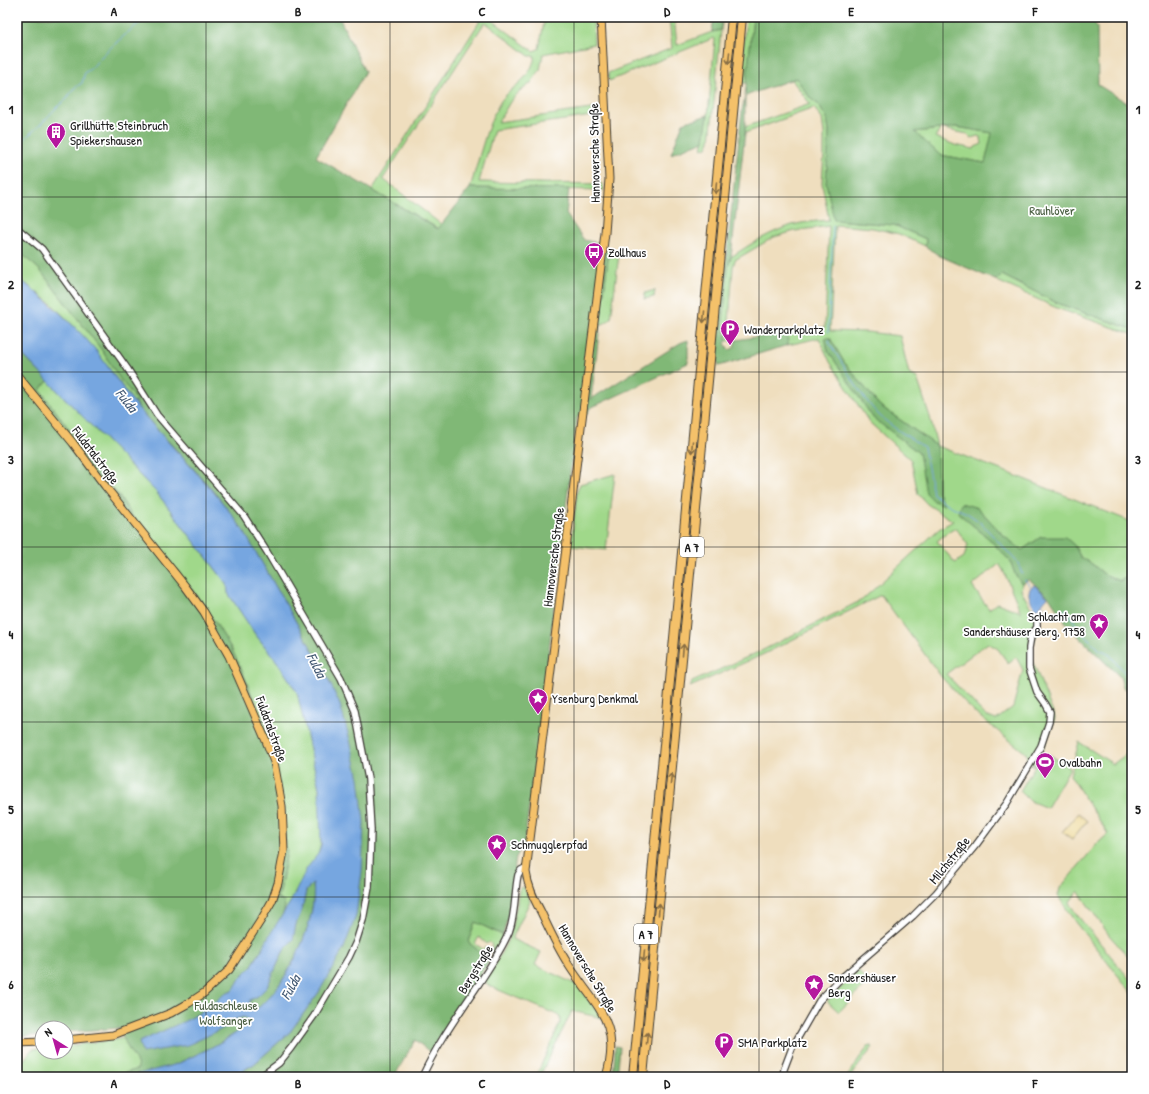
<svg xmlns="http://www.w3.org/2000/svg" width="1149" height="1094" font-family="'Patrick Hand',sans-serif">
<rect width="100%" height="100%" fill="#fff"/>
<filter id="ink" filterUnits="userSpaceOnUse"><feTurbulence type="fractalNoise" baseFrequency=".025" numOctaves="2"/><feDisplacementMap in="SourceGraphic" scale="8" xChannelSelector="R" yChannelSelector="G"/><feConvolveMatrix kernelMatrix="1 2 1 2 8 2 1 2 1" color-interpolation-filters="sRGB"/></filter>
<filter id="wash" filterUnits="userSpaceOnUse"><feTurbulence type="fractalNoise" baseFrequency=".012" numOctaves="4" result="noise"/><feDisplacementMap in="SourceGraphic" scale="16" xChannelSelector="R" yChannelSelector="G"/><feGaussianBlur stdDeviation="0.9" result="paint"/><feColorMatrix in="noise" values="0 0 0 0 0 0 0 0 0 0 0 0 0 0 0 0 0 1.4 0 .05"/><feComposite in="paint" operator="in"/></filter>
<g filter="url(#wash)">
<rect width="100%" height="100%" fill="#efdebe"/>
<g fill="#a0d88a" stroke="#5e7a53" fill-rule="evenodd">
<path d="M481,17h7l45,34 6,-2 6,-32h48l1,27 -51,10 -3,16 -9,13 -14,11 -7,8 -12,20 100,-14 1,7 -105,15 -15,52 123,2 2,6 -134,-2c9,-28 15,-59 29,-84 12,-19 31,-22 36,-48h-6l-44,-34 -102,157 59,46 -3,4 -67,-39 110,-172z"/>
<polygon points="669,17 674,17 677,45 712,32 721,30 710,141 707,147 702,149 708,115 715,39 714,38 609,81 608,73 672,48"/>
<polygon points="746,17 753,17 747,83 740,83"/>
<path d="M796,78l15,21 7,5 9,15 2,12v18l5,71 60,5 32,14 -1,7 -26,-12 -26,-6 -38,-3 -5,106 37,1 33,4 9,38 8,4 13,39 7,29 72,27 123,49v52l-12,7 -16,-7 -12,-10 -11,-6 -7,-13 -33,-8 -19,13 -18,-14 -26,-28 -20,5 29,24 24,24 4,13 7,10 -1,6 20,36 -9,19 -1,12 24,61 -12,31 -10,17 -6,-6v-6l-52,-41 -13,-14 -19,-20 -62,-84 -117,59 -74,33 2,-5 71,-32 99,-50 77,-71 14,-8 -26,-17 -9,-10 -7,-34 -42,-38 -39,-60 -11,-24 -31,7 -1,-13 38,-5 4,-101 -34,5 -21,6 -39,23 -2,7 -4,54 3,12 4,7 -9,1 -4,-19 5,-55 3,-10c19,-13 39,-25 61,-32 11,-3 25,-4 37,-5l-7,-37 2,-29v-21l-2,-14 -8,-11 -69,25v-6l65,-23 -18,-24zM830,338l14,24 35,43 58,41 1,46 5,13 -21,-40 -3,-12 -46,-36zM956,528l12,17 -4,12 -9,6 -18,-22 10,-8zM999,564l4,6 18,42 -24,-9 -8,6 -17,-23zM988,643l10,6 10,14 8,-6 7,13 -10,37 -17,13 -10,-4 -40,-42z"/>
<polygon points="956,127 993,133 985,163 940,155 914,132 941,129 935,137 955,145 974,149 975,147 982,144 981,138 978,136 971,138 967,134 943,129"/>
<polygon points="17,250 39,269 101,349 120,379 133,395 139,409 94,348 52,304 17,277"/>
<polygon points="609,250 619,254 611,319 600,326"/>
<polygon points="1002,275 1059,304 1132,329 1132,334 1059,309 995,280"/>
<polygon points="655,290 654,297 644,299 645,293"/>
<polygon points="48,381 157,493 227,584 228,593 255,634 279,664 297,692 319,788 321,819 320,857 281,982 126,1077 17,1077 17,1069 32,1049 42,1048 42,1052 66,1052 66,1046 114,1040 124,1038 125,1041 280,900 277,898 280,892 287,850 272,746 243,673 231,648 215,622 188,584 162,551 141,530 123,502 40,390"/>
<polygon points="615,474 606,550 571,546 577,492 580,484"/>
<polygon points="1079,742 1113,764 1132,750 1132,961 1109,935 1078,891 1069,903 1078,916 1132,982 1132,993 1075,922 1058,896 1060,888 1097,844 1108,834 1070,775"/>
<polygon points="1050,755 1070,768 1047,808 1030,801 1020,791 1040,757"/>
<polygon points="521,887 524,887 530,901 512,939 541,952 535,965 579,986 602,1018 572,1011 541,1074 541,1077 536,1077 560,1023 560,1016 489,986 485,981 485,977 499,957 509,938 517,904 519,890"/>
<polygon points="475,922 504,936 495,954 493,955 492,945 489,942 487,944 479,937 475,944 483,949 485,947 486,948 490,960 468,942"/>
<polygon points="858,971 868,982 839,1012 827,1001"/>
<polygon points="869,1045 873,1047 850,1077 847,1077"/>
</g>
<g fill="#80b876" stroke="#4e6a49" fill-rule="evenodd">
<path d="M17,17h322l26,55 -49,85 122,72 32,-41 99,1 -3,25 18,26 15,3 10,7 -18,149 89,-56 8,-3v23l-98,45 -3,6 -10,3c-18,142 -33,285 -53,427l-8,13 -8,59 -5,19 -28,-13 -7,20 22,18 -60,92 -15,-12 -21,37h-162l22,-13 36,-32 29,-40 6,-320 -82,-142c-30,-44 -69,-81 -104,-121l-6,-14 -13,-16 -19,-30 -62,-80 -22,-19z"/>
<polygon points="714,17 723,17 721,30 712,32"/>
<path d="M753,17h338l6,10 1,58 34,21v223l-73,-25 -57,-29 -7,5 -55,-24 -15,-10 1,-7 -32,-14 -60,-5 -8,-37 3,-52 -2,-12 -9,-15 -7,-5 -15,-21 -51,18v37l-14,124 -3,10 -5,55 4,19 -2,2 4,7 5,-2 2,-8 51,-8 1,13 -69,21 -3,-10 26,-246 3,-14zM956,127l36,6 -7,30 -45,-8 -25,-23z"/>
<polygon points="708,115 704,141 671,154 683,123"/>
<polygon points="825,338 830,338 844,362 879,405 937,446 938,492 944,505 934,501 926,493 919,453 873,418 828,351"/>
<polygon points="17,349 48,381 40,390 123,502 141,530 162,551 188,584 215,622 231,648 243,673 272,746 287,850 280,892 277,898 284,902 285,906 283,914 251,967 241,977 234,989 224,994 209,1008 187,1020 224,1028 236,1019 244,1017 248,1020 244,1027 233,1035 212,1047 177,1064 141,1075 138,1073 127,1077 111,1077 138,1069 137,1063 128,1048 119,1028 66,1032 66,1028 42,1028 42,1035 17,1037"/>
<polygon points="961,503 978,508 1004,536 1022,550 1041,537 1065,537 1074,545 1081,558 1092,564 1104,574 1120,581 1132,574 1132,701 1126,688 1124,689 1120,677 1068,626 1050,598 1029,579 1022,584 1015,574 1010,561 987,537 958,513"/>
<polygon points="1132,722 1132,746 1126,725"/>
<path d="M311,884h2c5,33 -22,92 -46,115 -5,5 -8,10 -15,11l-3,-4 1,-6 8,-4 9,-9 16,-35 10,-13 3,-15 6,-14 4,-19z"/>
<polygon points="615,1046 620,1047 617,1077 611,1077 614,1066"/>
</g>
<polygon fill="#eeda9e" stroke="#857b5d" points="1078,813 1087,821 1072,839 1062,832"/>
<g fill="#76a6e0" stroke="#49617e" fill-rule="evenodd">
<path d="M17,277c28,22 55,45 78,72 15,20 29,42 45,61 34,41 73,76 103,120l82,142 15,33 10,35 9,38 5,44 -2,49 -6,45 -12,32 -25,44 -29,40 -36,32 -22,13h-105l50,-13 35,-17 21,-12 11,-8 4,-7 -4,-3 -8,2 -12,9 -36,17 -46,8 -3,-11 48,-22 22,-12 15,-14 10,-5 7,-12 10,-10 10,-16 8,-15 22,-35 16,-33 11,-14 3,-9 -2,-57 -22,-96 -18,-28 -24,-30 -27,-41 -1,-9 -70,-91 -140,-144zM313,884c5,33 -22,93 -46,115 -5,5 -8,10 -15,11l-3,-4 1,-6 8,-4 9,-9 16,-35 10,-13 3,-15 6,-14 4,-19 5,-6z"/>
<path d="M1034,585l14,12 -3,3 -6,8 -3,1c-5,-7 -12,-18 -2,-24z"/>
</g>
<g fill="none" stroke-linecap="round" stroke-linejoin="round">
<g stroke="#76a6e0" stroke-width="1">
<path d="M17,144l3,-1 22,-20 16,-17 9,-7 6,-10 9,-6 3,-11c6,-2 10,-8 14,-13 15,-15 31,-29 48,-42"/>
<polyline points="828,332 833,226"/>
<path d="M829,340l1,4c15,23 29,50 48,70 13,13 31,23 46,33l9,47 17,12 17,7 13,9 38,41 4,11"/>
<polyline points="1025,580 1031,587"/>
<polyline points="1042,604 1045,607"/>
<polyline points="1049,612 1057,613 1061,610 1067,610 1076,625"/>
<polyline points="1085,635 1099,649 1108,653 1132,681"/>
</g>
</g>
</g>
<g filter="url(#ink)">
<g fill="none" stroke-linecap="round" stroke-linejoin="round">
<defs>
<g id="minor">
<polyline points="17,228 42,249 127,368 157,415 244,516 267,552 341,678 355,711 368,779 371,830 369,887 363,920 356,942 349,957 314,1016 291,1048 279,1063 260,1077"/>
<path d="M422,1077c15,-33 36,-62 56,-92 11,-17 23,-34 31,-53 7,-19 5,-38 9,-57l3,-5 6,-3"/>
<polyline points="783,1077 784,1069 792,1048 819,1001 840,979 913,916 936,893 976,845 1007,803 1041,746 1049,722 1050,712 1045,703 1037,692 1029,668 1029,648 1031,636 1037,627 1037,623"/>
</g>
<g id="major">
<path d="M601,17l8,162 -4,54 -79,639c2,15 8,27 15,40 9,19 17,37 29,55 26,40 52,56 36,110"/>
<polyline points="17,375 73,443 105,486 185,586 204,612 229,656 266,741 274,762 282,806 284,851 278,883 272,901 261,920 229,970 204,993 189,1003 171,1013 113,1035 66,1040"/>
<polyline points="17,1043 42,1042"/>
</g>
<g id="highway">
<polyline points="633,1077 732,17"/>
<polyline points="643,1077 742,17"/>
</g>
</defs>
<use href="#minor" stroke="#3c3934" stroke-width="8"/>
<use href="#major" stroke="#3c3934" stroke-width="9"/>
<use href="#highway" stroke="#3c3934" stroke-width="10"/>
<use href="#minor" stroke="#fff" stroke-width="5.5"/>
<use href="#major" stroke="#f4c16b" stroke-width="7"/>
<use href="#highway" stroke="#f4c16b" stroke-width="8"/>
</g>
<defs><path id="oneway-shaft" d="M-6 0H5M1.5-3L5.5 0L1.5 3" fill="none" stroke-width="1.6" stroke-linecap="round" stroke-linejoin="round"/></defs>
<g stroke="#886e44">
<use href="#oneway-shaft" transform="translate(729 58) rotate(95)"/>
<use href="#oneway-shaft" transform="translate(716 188) rotate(95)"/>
<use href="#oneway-shaft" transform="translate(704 317) rotate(95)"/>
<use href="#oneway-shaft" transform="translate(692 447) rotate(95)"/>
<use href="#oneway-shaft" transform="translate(683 650) rotate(-85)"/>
<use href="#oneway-shaft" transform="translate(671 779) rotate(-85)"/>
<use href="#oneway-shaft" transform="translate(659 909) rotate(-85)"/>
<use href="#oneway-shaft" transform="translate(644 956) rotate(95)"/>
<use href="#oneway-shaft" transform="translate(647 1038) rotate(-85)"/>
</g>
</g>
<path fill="none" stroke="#1c1c1c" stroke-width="1" stroke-opacity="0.55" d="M206,17v1060M390,17v1060M574,17v1060M759,17v1060M943,17v1060M17,197h1115M17,372h1115M17,547h1115M17,722h1115M17,897h1115"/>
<defs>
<symbol id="building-pin" viewBox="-11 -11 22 30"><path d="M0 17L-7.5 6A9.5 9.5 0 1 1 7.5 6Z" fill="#b5179e" stroke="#fff"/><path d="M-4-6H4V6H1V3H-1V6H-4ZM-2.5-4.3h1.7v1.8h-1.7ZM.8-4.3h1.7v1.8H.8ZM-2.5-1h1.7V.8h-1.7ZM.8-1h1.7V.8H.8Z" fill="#fff"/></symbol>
<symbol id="bus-pin" viewBox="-11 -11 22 30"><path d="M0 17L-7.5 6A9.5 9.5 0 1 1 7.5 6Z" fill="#b5179e" stroke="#fff"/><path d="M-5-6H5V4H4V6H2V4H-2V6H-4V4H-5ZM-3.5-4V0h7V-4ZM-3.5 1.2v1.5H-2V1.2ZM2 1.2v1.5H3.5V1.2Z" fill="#fff"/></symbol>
<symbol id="parking-pin" viewBox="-11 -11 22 30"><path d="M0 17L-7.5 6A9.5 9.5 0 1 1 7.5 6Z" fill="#b5179e" stroke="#fff"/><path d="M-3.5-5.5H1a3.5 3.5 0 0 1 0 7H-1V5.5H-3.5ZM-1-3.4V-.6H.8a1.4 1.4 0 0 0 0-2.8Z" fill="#fff"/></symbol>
<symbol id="sight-pin" viewBox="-11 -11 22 30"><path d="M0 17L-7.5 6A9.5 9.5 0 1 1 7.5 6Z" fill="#b5179e" stroke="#fff"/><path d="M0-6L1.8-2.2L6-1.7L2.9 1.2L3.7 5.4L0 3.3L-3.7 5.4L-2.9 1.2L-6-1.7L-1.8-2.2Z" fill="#fff"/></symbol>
<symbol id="stadium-pin" viewBox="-11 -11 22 30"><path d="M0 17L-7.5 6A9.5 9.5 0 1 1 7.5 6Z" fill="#b5179e" stroke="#fff"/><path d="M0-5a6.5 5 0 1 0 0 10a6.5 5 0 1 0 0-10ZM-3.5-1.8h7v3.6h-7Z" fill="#fff"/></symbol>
</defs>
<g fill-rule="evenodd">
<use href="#building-pin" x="45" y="121" width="22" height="30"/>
<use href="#bus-pin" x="583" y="241" width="22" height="30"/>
<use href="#parking-pin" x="719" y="318" width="22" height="30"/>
<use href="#sight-pin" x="1088" y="612" width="22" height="30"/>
<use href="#sight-pin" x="527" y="687" width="22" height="30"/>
<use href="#stadium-pin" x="1034" y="751" width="22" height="30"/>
<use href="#sight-pin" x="486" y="833" width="22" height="30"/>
<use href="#sight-pin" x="803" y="973" width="22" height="30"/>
<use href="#parking-pin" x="713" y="1031" width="22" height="30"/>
</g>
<g text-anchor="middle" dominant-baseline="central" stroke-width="3.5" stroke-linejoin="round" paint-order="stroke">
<g fill="#fff" stroke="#606060" stroke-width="1">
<rect x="680" y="537" width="24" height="20" rx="3"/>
<rect x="634" y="924" width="24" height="20" rx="3"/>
</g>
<g font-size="12" font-weight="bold" fill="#1c1c1c">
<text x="692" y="547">A 7</text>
<text x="646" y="934">A 7</text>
</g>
<g font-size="13" fill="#1c1c1c" stroke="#fff" text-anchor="start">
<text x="70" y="125">Grillhütte Steinbruch<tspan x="70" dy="15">Spiekershausen</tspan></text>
<text x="608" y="252">Zollhaus</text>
<text x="744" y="329">Wanderparkplatz</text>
<text x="1085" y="616" text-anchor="end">Schlacht am<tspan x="1085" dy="15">Sandershäuser Berg, 1758</tspan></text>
<text x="552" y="698">Ysenburg Denkmal</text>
<text x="1059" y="762">Ovalbahn</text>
<text x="511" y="844">Schmugglerpfad</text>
<text x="828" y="977">Sandershäuser<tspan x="828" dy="15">Berg</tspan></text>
<text x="738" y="1042">SMA Parkplatz</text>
</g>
<g font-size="13" fill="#1c1c1c" stroke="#fff">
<text transform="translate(594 153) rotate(-91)">Hannoversche Straße</text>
<text transform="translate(96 455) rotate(53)">Fuldatalstraße</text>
<text transform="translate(553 557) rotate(-83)">Hannoversche Straße</text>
<text transform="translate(272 729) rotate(70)">Fuldatalstraße</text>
<text transform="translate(949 860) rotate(-51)">Milchstraße</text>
<text transform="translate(588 968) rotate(59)">Hannoversche Straße</text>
<text transform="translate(475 969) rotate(-58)">Bergstraße</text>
</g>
<g font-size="13" fill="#4a5e42" stroke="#fff">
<text x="1052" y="210">Rauhlöver</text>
<text x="226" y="1005">Fuldaschleuse<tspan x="226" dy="15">Wolfsanger</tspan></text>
</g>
<g font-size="14" font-style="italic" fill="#445a74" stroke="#fff">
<text transform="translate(127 400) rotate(51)">Fulda</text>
<text transform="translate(317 665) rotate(63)">Fulda</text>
<text transform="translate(290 987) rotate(-62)">Fulda</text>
</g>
</g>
<rect width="1149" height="1094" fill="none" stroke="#fff" stroke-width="44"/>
<g transform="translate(54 1040) rotate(323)"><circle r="19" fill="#ffffff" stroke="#a4a4a4"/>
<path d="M0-3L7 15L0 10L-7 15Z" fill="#b5179e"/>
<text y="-6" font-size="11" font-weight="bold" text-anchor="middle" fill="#1c1c1c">N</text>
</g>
<rect x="22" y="22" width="1105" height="1050" fill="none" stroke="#1c1c1c" stroke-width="1.5"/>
<g font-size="13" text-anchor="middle" font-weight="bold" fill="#1c1c1c">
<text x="114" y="16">A</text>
<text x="298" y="16">B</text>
<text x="482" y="16">C</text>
<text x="667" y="16">D</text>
<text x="851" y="16">E</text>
<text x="1035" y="16">F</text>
<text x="11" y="114">1</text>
<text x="1138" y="114">1</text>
<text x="11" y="289">2</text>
<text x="1138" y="289">2</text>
<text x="11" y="464">3</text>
<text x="1138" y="464">3</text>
<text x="11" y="639">4</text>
<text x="1138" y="639">4</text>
<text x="11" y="814">5</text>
<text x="1138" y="814">5</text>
<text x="11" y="989">6</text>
<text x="1138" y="989">6</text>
<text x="114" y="1088">A</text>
<text x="298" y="1088">B</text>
<text x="482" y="1088">C</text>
<text x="667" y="1088">D</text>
<text x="851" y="1088">E</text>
<text x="1035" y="1088">F</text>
</g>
</svg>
